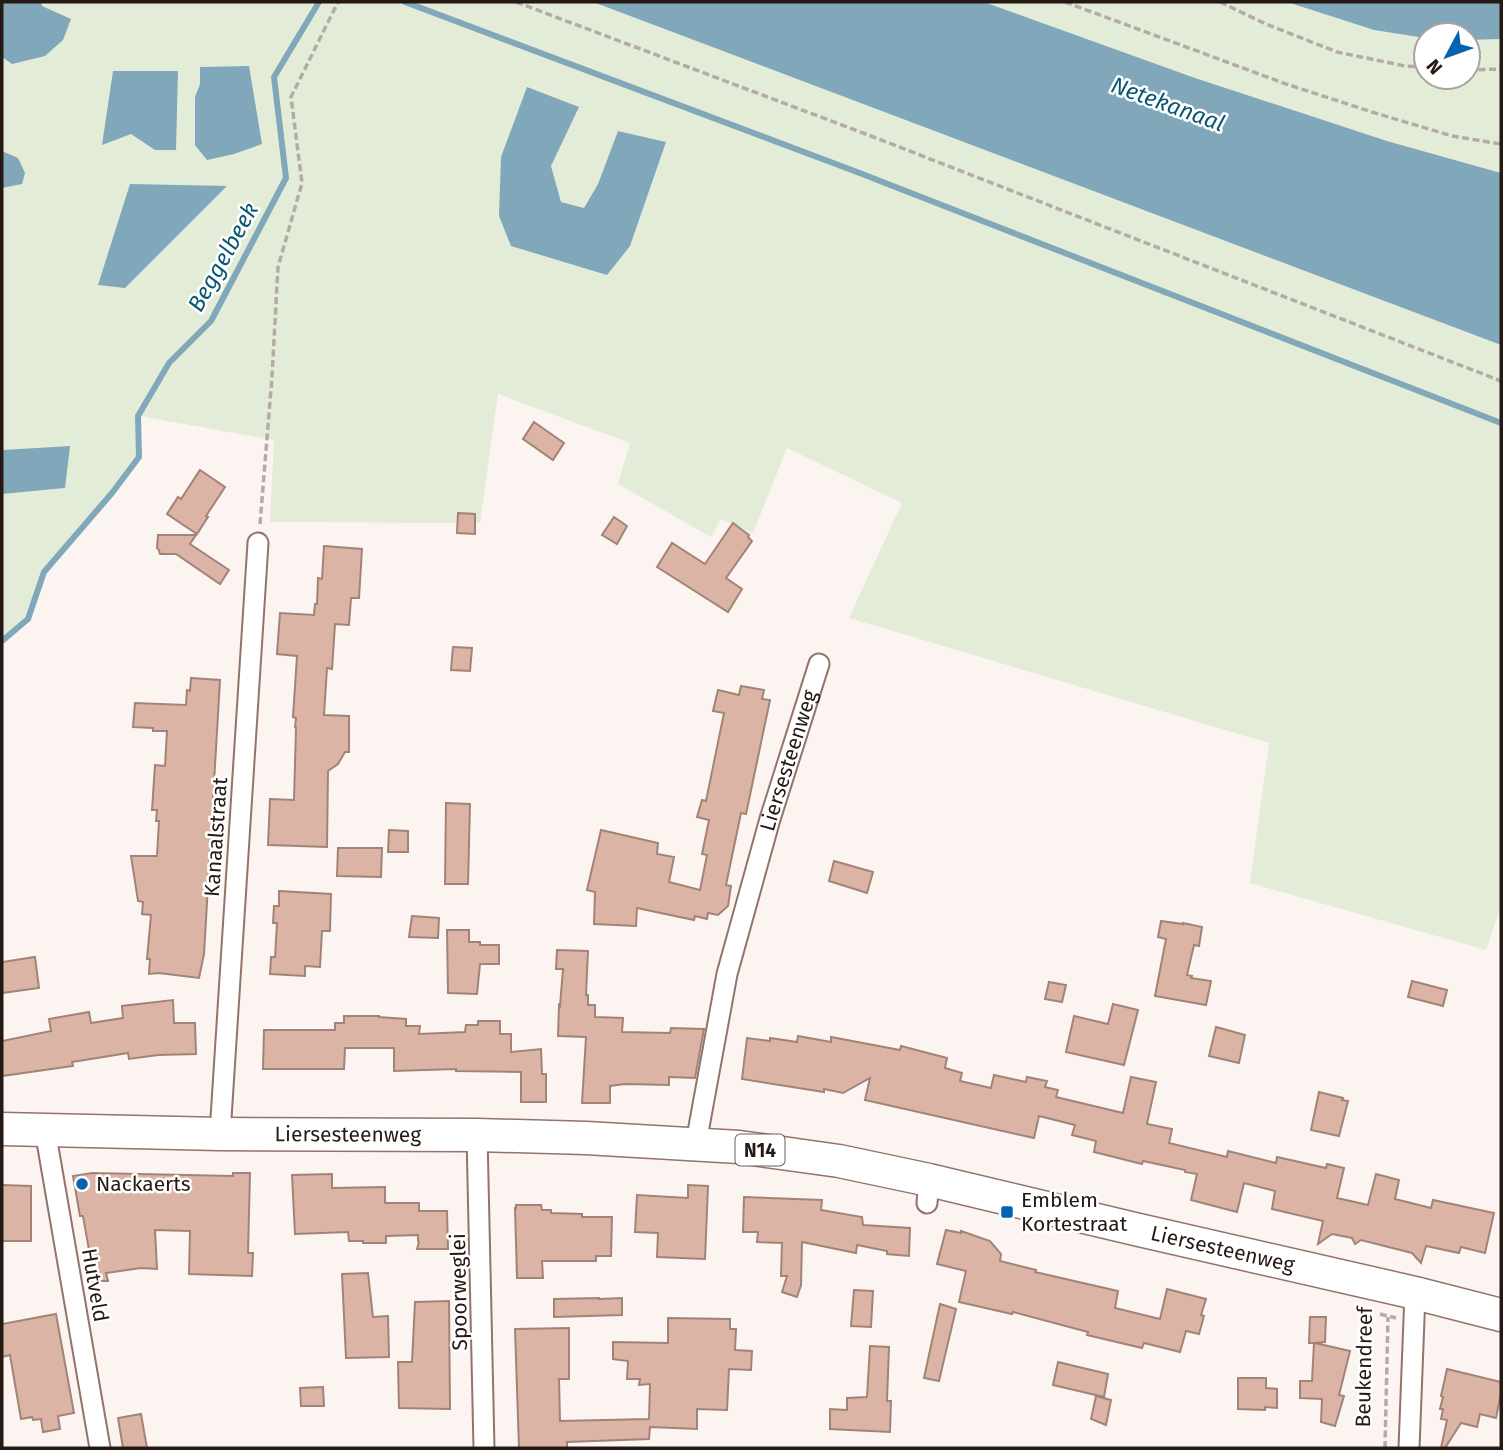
<svg xmlns="http://www.w3.org/2000/svg" width="1503" height="1450" font-family="'Fira Sans',sans-serif">
<rect width="100%" height="100%" fill="#fbf4f1"/>
<g fill="#e3ecd6" fill-rule="evenodd">
<path d="M41,2h552l908,343v561l-15,44 -236,-67 19,-140 -420,-125 53,-115 -115,-55 -34,85 -32,-14 -10,18 -93,-53 12,-41 -132,-49 -18,129 -210,-1 4,-82 -135,-24v41l-27,36 -68,79 -16,47 -26,22v-147l63,-6 4,-42 -67,4v-262l20,-4 -4,-26 -16,-7v-94l10,7 30,-58zM178,71l-23,79 -24,-16 -29,10zM579,107l-28,59 10,36 23,6 14,-24 20,-53 48,11 -36,104 -131,-30z"/>
<polygon points="984,2 1287,2 1374,30 1426,38 1426,77 1468,77 1468,40 1501,39 1501,173 1387,141 1195,78"/>
</g>
<g fill="#80a7ba">
<polygon points="2,2 41,2 42,6 71,19 63,40 45,56 12,64 2,57"/>
<polygon points="593,2 984,2 1195,78 1387,141 1501,173 1501,345"/>
<polygon points="1287,2 1501,2 1501,39 1468,40 1468,35 1426,35 1426,38 1425,38 1374,30"/>
<polygon points="249,66 262,144 234,154 207,160 195,145 195,97 200,84 200,67"/>
<polygon points="113,71 178,71 176,150 155,150 131,134 102,145"/>
<polygon points="527,87 579,107 551,166 561,202 584,208 598,184 618,131 666,142 630,246 607,275 511,246 499,216 501,157"/>
<polygon points="2,151 18,158 25,173 22,184 2,188"/>
<polygon points="130,184 227,186 125,288 98,285"/>
<polygon points="70,446 65,488 2,494 2,450"/>
</g>
<g fill="none" stroke-linecap="round" stroke-linejoin="round">
<g stroke="#80a7ba" stroke-width="6">
<polyline points="405,2 857,172 1501,423"/>
<polyline points="2,641 28,619 44,572 112,493 139,457 138,416 169,363 211,321 286,178 274,77 319,2"/>
</g>
</g>
<g fill="#dcb4a5" stroke="#a28377" stroke-width="2">
<polygon points="534,422 564,443 553,460 523,439"/>
<polygon points="200,470 225,487 206,516 208,517 197,534 167,514 178,497 181,499"/>
<polygon points="458,513 475,514 475,534 457,533"/>
<polygon points="614,517 627,526 617,544 602,535"/>
<polygon points="733,523 749,535 748,537 752,541 726,578 742,589 728,612 657,567 672,543 705,564"/>
<polygon points="158,535 196,535 190,544 229,570 220,584 176,554 160,554 159,550 157,548"/>
<polygon points="324,546 362,549 359,598 351,598 349,625 335,624 332,669 327,668 324,715 349,716 349,752 345,752 338,764 328,771 327,847 268,845 270,799 294,800 296,728 295,727 296,718 293,717 297,656 277,654 280,613 314,615 315,604 317,604 318,578 322,579"/>
<polygon points="453,647 472,648 470,671 451,670"/>
<polygon points="191,678 220,680 204,954 199,978 159,973 149,974 150,959 147,959 151,915 142,914 143,902 138,901 131,856 157,856 159,821 156,821 157,810 152,810 155,765 165,766 167,731 153,731 153,728 133,727 135,703 186,705 187,690 190,691"/>
<polygon points="741,686 764,690 762,699 770,700 746,814 741,813 726,885 731,886 728,906 718,915 708,913 707,919 695,916 694,920 637,908 636,926 594,924 595,892 587,890 601,830 658,843 657,854 674,857 669,882 700,890 707,855 702,854 709,820 697,817 702,800 706,801 724,713 713,711 718,690 739,695"/>
<polygon points="446,803 470,804 468,884 445,884"/>
<polygon points="389,830 408,831 408,852 388,852"/>
<polygon points="338,848 382,848 381,877 337,876"/>
<polygon points="834,861 873,872 867,893 829,881"/>
<polygon points="279,891 331,894 330,931 322,931 320,967 305,966 305,976 270,974 271,957 275,957 277,923 273,923 274,906 279,906"/>
<polygon points="412,916 439,918 438,938 409,937"/>
<polygon points="1161,921 1183,924 1183,923 1202,927 1199,946 1194,945 1187,975 1192,976 1191,978 1211,981 1206,1005 1155,996 1166,939 1158,937"/>
<polygon points="447,930 469,930 469,942 480,942 480,945 499,945 499,964 480,964 477,994 448,993"/>
<polygon points="557,950 588,951 586,995 588,995 588,1005 595,1005 595,1017 623,1018 622,1032 670,1033 671,1028 704,1029 695,1078 669,1077 669,1085 625,1084 610,1086 610,1103 582,1103 586,1037 558,1036 559,1005 560,1006 563,969 556,969"/>
<polygon points="35,957 39,988 2,993 2,962"/>
<polygon points="1412,981 1447,990 1443,1006 1408,997"/>
<polygon points="1049,982 1066,985 1062,1002 1045,999"/>
<polygon points="173,1000 174,1023 195,1023 196,1054 158,1055 129,1059 128,1053 72,1062 73,1066 2,1076 2,1041 51,1031 49,1019 89,1012 91,1023 123,1018 122,1006"/>
<polygon points="1113,1004 1138,1010 1124,1065 1066,1052 1074,1016 1108,1024"/>
<polygon points="344,1016 379,1016 379,1017 406,1019 406,1026 420,1026 419,1034 465,1032 466,1025 478,1025 478,1021 500,1021 500,1034 511,1034 511,1052 541,1049 542,1074 546,1074 546,1102 521,1102 521,1072 456,1071 456,1069 394,1071 394,1048 345,1048 344,1069 263,1069 264,1030 335,1030 335,1023 344,1023"/>
<polygon points="1216,1027 1245,1035 1239,1063 1209,1056"/>
<polygon points="798,1036 831,1042 831,1037 900,1050 901,1046 947,1058 945,1068 962,1073 960,1081 991,1088 994,1075 1026,1082 1027,1077 1047,1081 1045,1087 1058,1090 1056,1097 1123,1113 1131,1077 1156,1082 1147,1124 1172,1129 1169,1143 1227,1157 1228,1151 1276,1163 1277,1157 1326,1168 1327,1164 1344,1168 1337,1198 1368,1205 1376,1174 1399,1180 1395,1199 1431,1208 1433,1200 1494,1213 1485,1253 1461,1247 1459,1253 1426,1246 1421,1263 1412,1253 1361,1240 1355,1244 1352,1238 1332,1234 1318,1244 1323,1221 1272,1209 1275,1191 1244,1183 1237,1212 1191,1200 1197,1174 1185,1172 1185,1170 1143,1161 1142,1164 1094,1152 1096,1141 1072,1135 1075,1125 1039,1116 1034,1138 865,1100 870,1078 843,1093 824,1089 824,1092 742,1079 747,1038 770,1041 770,1038 797,1042"/>
<polygon points="1319,1092 1343,1098 1342,1100 1348,1101 1339,1136 1311,1130"/>
<polygon points="92,1173 233,1176 233,1173 250,1173 248,1253 253,1253 252,1276 189,1274 190,1231 155,1230 157,1269 141,1268 106,1273 108,1281 92,1281 89,1267 92,1267 83,1216 80,1216 73,1176"/>
<polygon points="332,1174 332,1188 385,1187 385,1203 419,1203 419,1211 447,1211 448,1249 417,1249 419,1242 418,1241 418,1235 386,1236 386,1243 363,1243 363,1241 349,1241 348,1232 295,1234 292,1175"/>
<polygon points="2,1185 31,1186 31,1241 2,1241"/>
<polygon points="688,1185 708,1186 705,1259 657,1257 658,1233 635,1232 637,1195 688,1198"/>
<polygon points="744,1197 822,1200 821,1210 862,1217 863,1225 910,1228 909,1256 887,1254 887,1251 857,1245 856,1253 802,1242 801,1285 797,1297 782,1292 787,1276 781,1276 782,1243 757,1242 758,1232 743,1232"/>
<polygon points="516,1205 541,1205 542,1210 551,1210 551,1213 582,1214 582,1217 612,1217 611,1256 596,1256 596,1261 542,1261 543,1278 517,1278 515,1208 516,1208"/>
<polygon points="946,1230 961,1233 961,1231 990,1241 1001,1254 1000,1261 1036,1270 1035,1272 1118,1291 1115,1308 1160,1319 1167,1289 1206,1299 1201,1315 1204,1316 1199,1334 1186,1331 1180,1352 1144,1343 1142,1348 1087,1335 1088,1332 1013,1312 1012,1314 959,1302 966,1271 937,1264"/>
<polygon points="368,1273 373,1317 388,1316 389,1357 346,1358 342,1274"/>
<polygon points="854,1290 873,1291 871,1327 851,1326"/>
<polygon points="599,1298 599,1299 622,1298 622,1315 554,1317 554,1299"/>
<polygon points="449,1301 450,1409 399,1408 398,1362 412,1362 415,1302"/>
<polygon points="940,1304 956,1309 939,1381 924,1378"/>
<polygon points="56,1314 74,1413 58,1416 60,1429 43,1432 41,1419 33,1420 32,1417 21,1419 10,1355 2,1357 2,1324"/>
<polygon points="1310,1317 1326,1317 1325,1342 1315,1343 1350,1351 1339,1395 1344,1396 1335,1426 1321,1422 1322,1399 1300,1398 1300,1381 1312,1381 1314,1343 1309,1343"/>
<polygon points="668,1318 730,1319 730,1329 736,1329 735,1350 752,1351 751,1370 729,1369 727,1410 697,1409 697,1429 650,1427 649,1439 567,1442 567,1448 519,1448 515,1329 569,1328 569,1379 559,1379 560,1421 649,1419 650,1384 639,1385 640,1379 627,1379 628,1361 613,1359 613,1342 668,1343"/>
<polygon points="870,1346 889,1347 887,1401 891,1401 890,1432 830,1429 830,1409 847,1410 847,1398 867,1397"/>
<polygon points="1058,1362 1108,1374 1104,1397 1053,1385"/>
<polygon points="1447,1369 1501,1382 1501,1393 1496,1418 1480,1414 1477,1427 1461,1423 1445,1448 1441,1448 1447,1420 1441,1419 1443,1409 1440,1409 1443,1397 1441,1396"/>
<polygon points="1238,1378 1266,1378 1266,1388 1277,1389 1277,1408 1265,1407 1265,1410 1238,1409"/>
<polygon points="323,1387 324,1406 301,1406 300,1388"/>
<polygon points="1096,1396 1111,1400 1106,1425 1091,1419"/>
<polygon points="141,1414 147,1448 123,1448 118,1418"/>
</g>
<g fill="none" stroke-linecap="round" stroke-linejoin="round">
<defs>
<g id="minor">
<polyline points="45,1130 100,1448"/>
<polyline points="220,1134 258,543"/>
<polyline points="477,1135 484,1448"/>
<path id="s1" d="M696,1143l31,-169 43,-155 49,-155"/>
<polyline points="927,1203 929,1180"/>
<polyline points="1409,1448 1415,1293"/>
</g>
<g id="primary">
<path id="s2" d="M2,1129l218,5 257,1 109,3 153,9 100,14 90,19 210,50 276,63 86,22"/>
</g>
</defs>
<use href="#minor" stroke="#927468" stroke-width="23"/>
<use href="#primary" stroke="#927468" stroke-width="35"/>
<g stroke="#b4aba8" stroke-width="3.5" stroke-dasharray="7 3.5" stroke-linecap="butt">
<polyline points="516,2 871,136 1501,381"/>
<polyline points="1065,2 1286,84 1372,112 1452,136 1501,144"/>
<polyline points="1220,2 1266,24 1337,52 1405,66 1426,67"/>
<polyline points="1468,70 1501,69"/>
<polyline points="260,524 272,377 278,267 302,183 291,97 338,2"/>
<polyline points="1380,1314 1396,1318"/>
<polyline points="1385,1448 1388,1317"/>
</g>
<use href="#minor" stroke="#fff" stroke-width="19"/>
<use href="#primary" stroke="#fff" stroke-width="32"/>
</g>
<g fill="#0264b1" stroke="#fff" stroke-width="2.5">
<circle cx="82" cy="1184" r="7"/>
<rect x="1000" y="1205" width="14" height="14" rx="3.5"/>
</g>
<g text-anchor="middle" dominant-baseline="central" stroke-width="5" stroke-linejoin="round" paint-order="stroke">
<rect fill="#fff" stroke="#665e5a" stroke-width="2" x="735.5" y="1134.5" width="49" height="31" rx="5"/>
<g font-size="19" font-weight="bold" fill="#251914">
<text x="760" y="1150">N14</text>
</g>
<g font-size="21" fill="#251914" stroke="#fff">
<text stroke="none"><textPath href="#s1" startOffset="394">Liersesteenweg</textPath></text>
<text transform="translate(216 837) rotate(-86)">Kanaalstraat</text>
<text stroke="none"><textPath href="#s2" startOffset="346">Liersesteenweg</textPath></text>
<text stroke="none"><textPath href="#s2" startOffset="1232">Liersesteenweg</textPath></text>
<text transform="translate(95 1285) rotate(80)">Hutveld</text>
<text transform="translate(459 1292) rotate(-91)">Spoorweglei</text>
<text transform="translate(1364 1367) rotate(-89)">Beukendreef</text>
</g>
<g font-size="21" fill="#251914" stroke="#fff" text-anchor="start">
<text x="96" y="1184">Nackaerts</text>
<text x="1021" y="1200">Emblem<tspan x="1021" dy="24">Kortestraat</tspan></text>
</g>
<g font-size="23" font-style="italic" fill="#0a5772" stroke="#fff">
<text transform="translate(1168 104) rotate(20)">Netekanaal</text>
<text transform="translate(223 257) rotate(-61)">Beggelbeek</text>
</g>
</g>
<rect width="1503" height="1450" fill="none" stroke="#251914" stroke-width="7"/>
<g transform="translate(1447 56) rotate(229)"><circle r="33" fill="#ffffff" stroke="#a8a3a1" stroke-width="2"/>
<path d="M0-5L12 26L0 18L-12 26Z" fill="#0264b1"/>
<text y="-10" font-size="19" font-weight="bold" text-anchor="middle" fill="#251914">N</text>
</g>
</svg>
